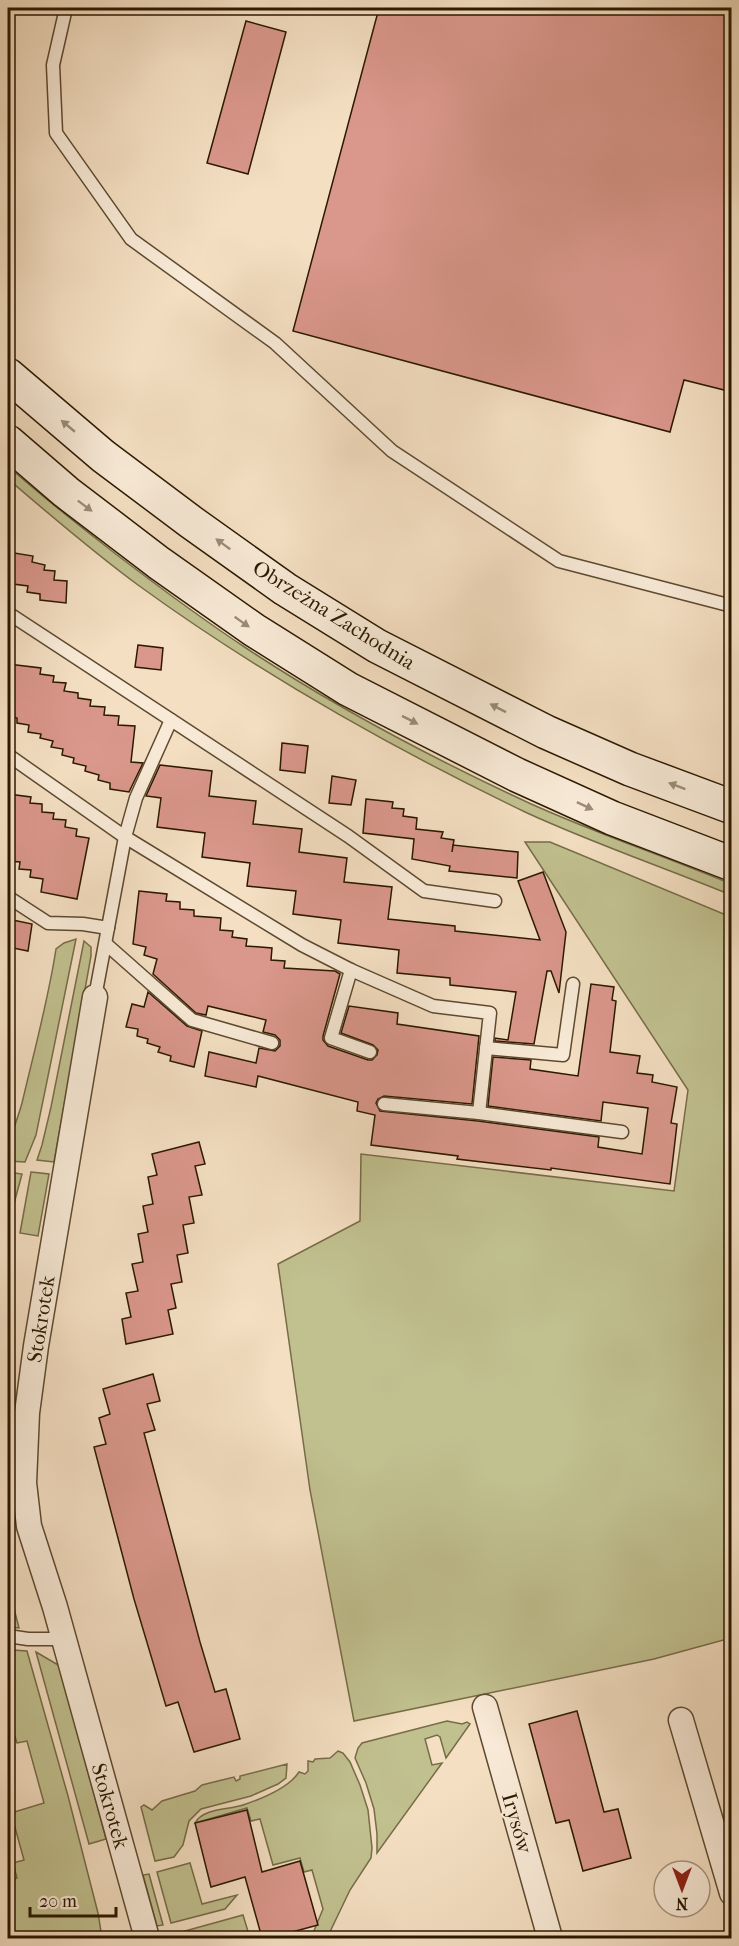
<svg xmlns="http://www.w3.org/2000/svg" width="739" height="1946" font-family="'IM FELL French Canon',serif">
<rect width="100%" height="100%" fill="#f4dfc2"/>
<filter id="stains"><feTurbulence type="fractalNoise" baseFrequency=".00333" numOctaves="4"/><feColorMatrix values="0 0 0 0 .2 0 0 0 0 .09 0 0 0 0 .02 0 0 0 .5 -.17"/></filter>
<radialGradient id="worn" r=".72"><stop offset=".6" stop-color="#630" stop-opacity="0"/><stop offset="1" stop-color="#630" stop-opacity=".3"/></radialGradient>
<g fill="#c1c08f" stroke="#766c48" stroke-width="1.5">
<path d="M8,466c34,31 72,60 109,89 42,32 85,64 129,93 89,59 186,110 283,155 66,30 135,53 202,81v11c-68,-28 -139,-52 -206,-83 -135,-65 -266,-139 -387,-227 -45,-33 -88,-70 -130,-106z"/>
<polygon points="525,842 550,842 731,917 731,1638 654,1659 354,1721 310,1490 278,1264 360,1221 361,1154 674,1191 688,1090"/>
<path d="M76,939l-40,196 -11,27 -17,-1c-1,-20 9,-39 14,-58 12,-51 26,-102 34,-154l8,-6z"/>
<polygon points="84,941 91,947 91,956 54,1162 37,1160 42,1145 51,1107"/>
<polygon points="8,1172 22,1174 15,1200 8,1246"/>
<polygon points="31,1172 49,1174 38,1236 20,1233"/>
<path d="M8,1406h5v7c-2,28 0,56 -2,84l-3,1z"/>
<polygon points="8,1585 19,1628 8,1627"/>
<polygon points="13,1650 27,1651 68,1796 98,1913 102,1938 8,1938 8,1881 17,1878 13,1863 24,1860 11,1813 44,1803 27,1741 17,1743 13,1730 8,1731 8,1653"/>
<polygon points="36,1652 60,1666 106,1839 89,1844"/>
<polygon points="447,1721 462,1724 467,1722 470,1724 446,1758 440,1737 437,1735 425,1739 432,1765 442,1763 377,1853 377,1834 374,1809 366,1783 355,1758 358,1748 362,1743"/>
<path d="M338,1751l5,2 7,9 10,23 8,25 4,38 -1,10 -21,32 -23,48h-16l12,-29 -11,-39 -8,2 -4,-14 -27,7 -13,-46 -9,2 -4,-13 -52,15c8,-15 33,-13 48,-18 18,-6 45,-16 56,-33l6,2 3,-3v-10l5,1 2,-3 15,-1z"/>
<polygon points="287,1764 286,1778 278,1784 251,1796 201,1809 189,1821 183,1845 174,1857 155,1861 141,1807 144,1805 152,1810 162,1801 195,1791 202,1785 234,1777 236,1781 240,1779 240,1776"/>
<polygon points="190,1863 202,1904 237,1895 225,1909 171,1923 157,1872"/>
<polygon points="149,1874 163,1925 157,1926 143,1875"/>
<polygon points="243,1915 250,1938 175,1938 174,1934"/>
</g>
<g fill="#da978b" stroke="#2b1900" stroke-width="1.5">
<polygon points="379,8 732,8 732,392 684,380 670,432 293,331"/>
<polygon points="246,21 286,32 248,174 207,163"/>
<polygon points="8,552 33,556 32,562 45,565 44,570 55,571 54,580 67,581 66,603 40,600 40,594 27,592 28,586 13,584 14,577 8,576"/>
<polygon points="138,645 163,648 161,670 135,667"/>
<polygon points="8,664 41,668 40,674 54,676 53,682 66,683 64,691 78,693 78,698 91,700 90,706 105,707 104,715 119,716 118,725 135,726 131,762 143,763 129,792 110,789 110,783 98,780 99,775 85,771 86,766 73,763 74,758 62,755 63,749 51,747 53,741 40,738 41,734 28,732 29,725 17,723 17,718 8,716"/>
<polygon points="282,743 308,746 305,773 280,770"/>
<polygon points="160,765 212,771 209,796 256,801 253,824 302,829 299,852 347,858 344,882 392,887 388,919 455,926 455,931 540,940 518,881 543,872 566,932 559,993 551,971 547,971 534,1044 495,1041 495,1038 508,1040 516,992 450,985 450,978 397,973 399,950 338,943 341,920 293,914 296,891 247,886 250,863 202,857 205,833 157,827 161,798 146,796"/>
<polygon points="332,776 356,780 351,805 329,803"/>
<polygon points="8,794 31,797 30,803 42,804 42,812 54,813 53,819 66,820 65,827 77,829 76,836 89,838 77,899 41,892 43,879 30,877 31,870 19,869 20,862 8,861"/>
<polygon points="366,799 393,802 392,808 404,809 403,816 417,818 416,829 443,832 441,838 454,840 452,852 453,845 518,852 517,878 449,871 450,866 412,859 414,839 363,833"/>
<polygon points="139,891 167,894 166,901 180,902 180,909 194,910 194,916 221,918 220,930 233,931 232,937 247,939 246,946 272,948 271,960 285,961 284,968 335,971 340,974 323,1036 323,1040 328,1046 368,1060 372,1060 377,1055 378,1050 373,1045 341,1033 349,1006 398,1013 397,1024 479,1036 472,1104 384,1096 378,1099 376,1103 380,1111 478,1121 599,1137 598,1147 642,1154 648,1108 603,1102 601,1121 488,1106 493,1057 531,1060 530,1069 578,1076 591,984 614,987 612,1000 616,1001 610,1052 640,1056 637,1073 653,1075 652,1082 677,1087 671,1123 677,1124 670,1184 551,1168 551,1170 457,1159 458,1156 371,1145 375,1115 357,1111 358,1102 258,1076 256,1087 205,1076 209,1052 256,1063 259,1048 275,1051 280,1046 280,1040 275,1035 263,1032 266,1020 208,1006 206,1015 196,1013 153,974 157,959 144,955 146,947 133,944"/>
<polygon points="8,919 32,924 28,951 8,947"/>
<polygon points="148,992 187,1026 202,1031 194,1067 170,1061 171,1056 158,1052 160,1047 147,1043 148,1039 137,1036 138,1029 126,1027 132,1004 144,1007"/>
<polygon points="199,1142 205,1164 195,1166 202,1195 189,1197 194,1223 183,1225 188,1253 177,1255 182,1282 171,1284 176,1308 168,1310 173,1334 126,1344 122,1319 131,1317 126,1293 138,1291 132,1264 143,1262 138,1234 148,1232 143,1206 153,1204 148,1177 157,1175 152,1154"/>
<polygon points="153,1374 160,1401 147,1404 155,1430 144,1433 200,1642 215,1692 226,1689 240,1739 194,1752 178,1702 166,1706 134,1599 94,1447 106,1444 99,1418 110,1414 103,1389"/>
<polygon points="577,1711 604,1812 618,1809 631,1858 583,1871 569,1820 556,1823 529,1724"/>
<polygon points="247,1810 262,1872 300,1861 318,1925 270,1938 262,1938 245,1877 211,1887 195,1823"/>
</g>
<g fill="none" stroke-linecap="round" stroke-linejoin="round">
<defs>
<g id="lane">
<polyline points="66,8 53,65 56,133 131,239 275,343 392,451 559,561 732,606"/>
<polyline points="8,613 348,836 424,891 495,901"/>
<polyline points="8,755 125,837 302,945 351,970 433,1006 490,1013 479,1113"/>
<polyline points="8,897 48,923 83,924 108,928"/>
<polyline points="106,944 192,1020 272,1043"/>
<polyline points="351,970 331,1038 370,1052"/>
<polyline points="95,997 125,837 136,798 171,720"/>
<polyline points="486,1048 563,1055 573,984"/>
<polyline points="384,1104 479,1113 622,1132"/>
<polyline points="8,1636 28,1639 64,1639"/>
</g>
<g id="street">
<polyline points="95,997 36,1346 27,1413 24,1483 29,1526 55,1607 147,1938"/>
<polyline points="485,1707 550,1938"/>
<polyline points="681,1720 732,1893"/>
</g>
<g id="secondary">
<polyline points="8,375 103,456 191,522 285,589 377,646 546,732 630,769 732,807"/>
<polyline points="8,442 66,492 159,563 254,630 348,689 517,775 612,818 732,864"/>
</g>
</defs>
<use href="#lane" stroke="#5d4a30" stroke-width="15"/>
<use href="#street" stroke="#5d4a30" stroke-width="27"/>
<use href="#secondary" stroke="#2b1900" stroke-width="36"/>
<use href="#lane" stroke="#f8ead7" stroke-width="12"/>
<use href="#street" stroke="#f8ead7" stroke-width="24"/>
<use href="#secondary" stroke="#f8ead7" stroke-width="33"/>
</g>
<defs><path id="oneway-solid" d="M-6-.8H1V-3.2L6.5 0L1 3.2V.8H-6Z" transform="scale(1.5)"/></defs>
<g fill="#9c8c76">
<use href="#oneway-solid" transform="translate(68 426) rotate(-140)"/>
<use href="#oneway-solid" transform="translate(85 506) rotate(37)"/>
<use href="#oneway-solid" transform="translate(223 544) rotate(-144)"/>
<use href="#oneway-solid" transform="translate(242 622) rotate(35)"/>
<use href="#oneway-solid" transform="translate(498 708) rotate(-153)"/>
<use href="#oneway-solid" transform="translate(410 720) rotate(27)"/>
<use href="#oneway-solid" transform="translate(677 786) rotate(-159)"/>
<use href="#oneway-solid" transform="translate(585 806) rotate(25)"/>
</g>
<g text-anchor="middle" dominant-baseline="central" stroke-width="4.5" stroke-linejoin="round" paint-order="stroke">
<g font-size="21" fill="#2b1900" stroke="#f8ead7">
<text transform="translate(334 615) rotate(32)">Obrzeżna Zachodnia</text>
<text transform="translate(41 1319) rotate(-81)">Stokrotek</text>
<text transform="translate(110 1806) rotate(74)">Stokrotek</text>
<text transform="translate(517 1823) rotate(74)">Irysów</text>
</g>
</g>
<rect width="739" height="1946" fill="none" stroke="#f4dfc2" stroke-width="30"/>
<rect x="9" y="9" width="721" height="1928" fill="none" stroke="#2b1900" stroke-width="3"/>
<rect x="15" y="15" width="709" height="1916" fill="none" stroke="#2b1900" stroke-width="1.5"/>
<g transform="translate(682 1889) rotate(180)"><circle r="28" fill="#f8ead7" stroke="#a69681" stroke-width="1.5"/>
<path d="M0-4.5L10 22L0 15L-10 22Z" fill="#8f2418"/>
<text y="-9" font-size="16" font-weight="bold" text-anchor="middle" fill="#2b1900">N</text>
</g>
<path d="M30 1907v9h86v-9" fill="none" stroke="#2b1900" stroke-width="3"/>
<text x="39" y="1907" font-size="18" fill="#2b1900" stroke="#f8ead7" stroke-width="4.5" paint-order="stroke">20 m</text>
<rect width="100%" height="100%" filter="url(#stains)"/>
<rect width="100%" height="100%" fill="url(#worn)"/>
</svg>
